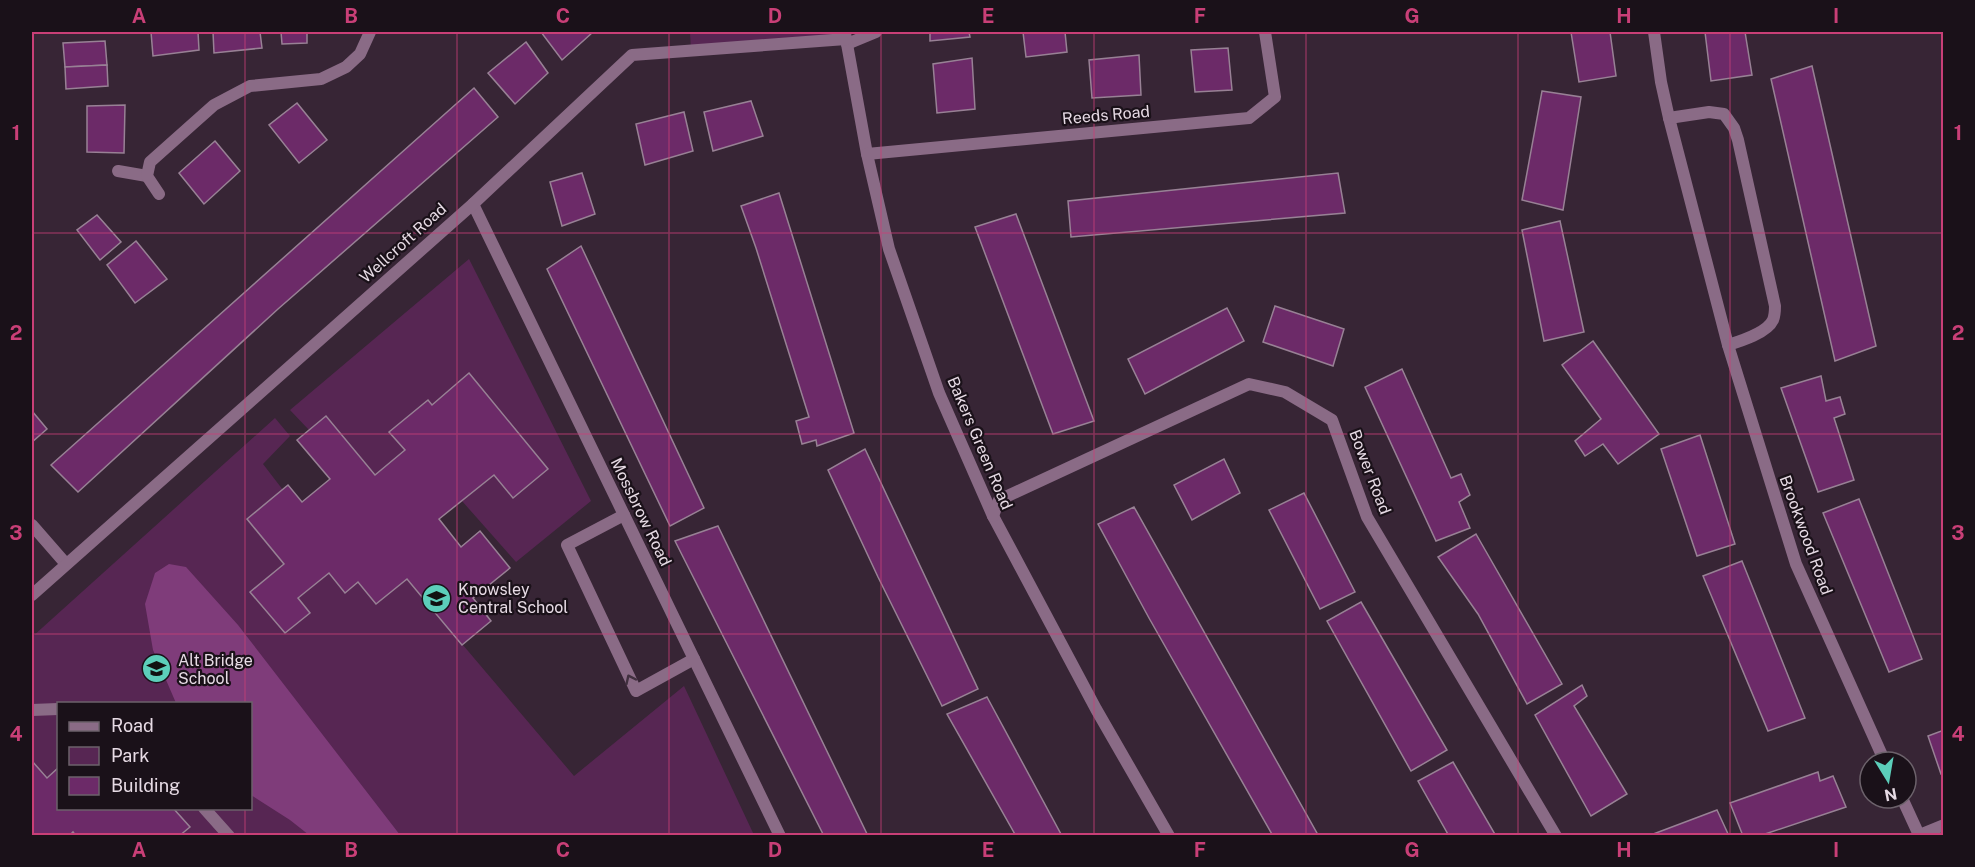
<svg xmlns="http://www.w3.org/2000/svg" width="1975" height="867" font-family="'Public Sans',sans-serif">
<rect width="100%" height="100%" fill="#372535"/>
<g fill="#572653" fill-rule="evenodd">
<polygon points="690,32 845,32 846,39 691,51"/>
<polygon points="469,259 591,501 516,562 462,501 494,475 513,498 548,469 469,374 432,405 390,432 405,450 375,475 326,416 309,430 290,410"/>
<path d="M275,418l15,18 -27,28 20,26 -36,30 37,44 -33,28 34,41 25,-20 -12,-15 31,-25 16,19 13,-10 18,22 31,-25 167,197 110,-90 70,149h-722v-198zM58,704h192v104h-192z"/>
</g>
<polygon fill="#7f3c7a" points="169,564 186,567 238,625 400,835 309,835 290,820 251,795 250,704 176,703 153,650 145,604 155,573"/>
<g fill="#6c2a68" stroke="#988195" stroke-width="1.5">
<polygon points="151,32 198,32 199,50 153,56"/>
<polygon points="213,32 260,32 262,48 214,53"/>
<polygon points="281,32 307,32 307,43 282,44"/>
<polygon points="541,32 593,32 562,60"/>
<polygon points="930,32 969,32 970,37 930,41"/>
<polygon points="1023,32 1065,32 1067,52 1026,57"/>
<polygon points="1571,32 1610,32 1616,76 1579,82"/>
<polygon points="1705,32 1745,32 1752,75 1711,81"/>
<polygon points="105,41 107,65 65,67 63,43"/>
<polygon points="526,42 548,73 515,104 488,73"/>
<polygon points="1228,48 1232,90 1195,92 1191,50"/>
<polygon points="1139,55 1141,95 1092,98 1089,60"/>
<polygon points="972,58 975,109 937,113 933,64"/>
<polygon points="107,65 108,86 66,89 65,67"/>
<polygon points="1812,66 1876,346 1835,361 1771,79"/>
<polygon points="474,88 498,117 278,309 78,492 51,465"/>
<polygon points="1542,91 1581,97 1563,210 1522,200"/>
<polygon points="751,101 763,136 713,151 704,112"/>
<polygon points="297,103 327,140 299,163 269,125"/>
<polygon points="125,105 124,153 87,152 87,106"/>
<polygon points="684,112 693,151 645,165 636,124"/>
<polygon points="215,141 240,171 204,204 179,173"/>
<polygon points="582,173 595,214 562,226 550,182"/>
<polygon points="1338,173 1345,213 1071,237 1068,201"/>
<polygon points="779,193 854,433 817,446 816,440 802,444 796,421 809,417 756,248 741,206"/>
<polygon points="1016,214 1094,421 1053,434 975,227"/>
<polygon points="97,215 121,242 100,260 77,230"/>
<polygon points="1560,221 1584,332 1544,341 1522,230"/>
<polygon points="136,241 167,279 135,303 107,265"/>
<polygon points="581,246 704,508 670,526 547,269"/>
<polygon points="1275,306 1344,329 1333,366 1263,342"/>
<polygon points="1227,308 1244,341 1145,394 1128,359"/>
<polygon points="1593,341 1659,434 1618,464 1603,444 1585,456 1575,441 1601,419 1562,365"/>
<polygon points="1402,369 1451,478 1461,474 1470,495 1459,502 1470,528 1436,541 1365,387"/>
<polygon points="469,373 548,469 513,498 494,475 439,519 461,547 480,531 510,568 473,598 491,621 462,645 407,579 376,604 358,582 345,593 329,573 298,598 310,613 285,633 250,592 284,564 247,519 288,485 302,502 330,479 297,440 326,416 375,475 405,450 389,432 428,400 432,405"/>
<polygon points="1821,376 1826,401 1840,397 1845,414 1834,418 1854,480 1818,492 1781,388"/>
<polygon points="32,411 47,429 32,442"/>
<polygon points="1700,435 1735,544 1697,556 1661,449"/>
<polygon points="865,449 978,689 942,706 878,577 828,470"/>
<polygon points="1224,459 1240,493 1192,520 1174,485"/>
<polygon points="1304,493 1355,592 1320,609 1269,510"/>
<polygon points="1859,499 1922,659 1889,672 1823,513"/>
<polygon points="1134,507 1318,835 1316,836 1273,836 1149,618 1098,524"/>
<polygon points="718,526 868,836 824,836 675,541"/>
<polygon points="1476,534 1562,684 1527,704 1478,614 1438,557"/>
<polygon points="1742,561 1805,718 1768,731 1703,576"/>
<polygon points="1361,602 1447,750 1411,771 1327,621"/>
<polygon points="1582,685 1587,696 1574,706 1627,794 1591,816 1535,715"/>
<polygon points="987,697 1062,836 1016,836 947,714"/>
<polygon points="1944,730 1944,773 1941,774 1928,736"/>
<polygon points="32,761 47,778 58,768 58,808 173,808 190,827 179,836 76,836 73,832 69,836 32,836"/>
<polygon points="1453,762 1496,836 1449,836 1418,781"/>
<polygon points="1818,772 1820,781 1833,776 1846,807 1759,836 1743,836 1730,803"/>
<polygon points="1717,810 1729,836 1648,836"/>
</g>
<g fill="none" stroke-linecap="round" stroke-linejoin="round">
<g stroke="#8a6b86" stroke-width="12">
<polyline points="847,44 876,32"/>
<polyline points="624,515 567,545 636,691 694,659"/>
<polyline points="32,710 58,709"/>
<polyline points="204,808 229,836"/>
</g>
<g stroke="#8a6b86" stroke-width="12">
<polyline points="1654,32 1661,82 1669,118 1728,345 1796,564 1885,762"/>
<polyline points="845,33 867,154 889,249 939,393 993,516 1096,709 1169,836"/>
<path d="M1669,118l40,-6 15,2 10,14 4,12 37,166c0,4 0,9 -2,14 -6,13 -32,21 -45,25"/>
<polyline points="867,154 1249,118 1275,97 1265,32"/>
<polyline points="118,171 147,176"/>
<polyline points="159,194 147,176 150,162 214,105 250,86 321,79 346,67 360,54 370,32"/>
<polyline points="473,204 780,836"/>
<polyline points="993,516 999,500 1249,384 1285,392 1332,420 1367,517 1556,836"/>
<polyline points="32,525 66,564"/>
<polyline points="32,595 473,204 632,55 846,39"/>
<polyline points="1902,798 1919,835"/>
<polyline points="1917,836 1944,825"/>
</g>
</g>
<defs><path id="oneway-chevron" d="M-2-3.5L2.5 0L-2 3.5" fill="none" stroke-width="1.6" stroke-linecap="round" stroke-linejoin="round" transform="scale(1.5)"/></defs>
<use stroke="#41303f" href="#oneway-chevron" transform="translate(630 679) rotate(-115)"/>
<path fill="none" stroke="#c93f77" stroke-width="1.5" stroke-opacity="0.55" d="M245,32v672M457,32v804M669,32v804M881,32v804M1094,32v804M1306,32v804M1518,32v804M1730,32v804M32,233h1912M32,434h1912M32,634h1912M245,808v28"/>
<defs>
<symbol id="school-disc" viewBox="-11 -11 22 22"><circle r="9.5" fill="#5cceba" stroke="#1a1119"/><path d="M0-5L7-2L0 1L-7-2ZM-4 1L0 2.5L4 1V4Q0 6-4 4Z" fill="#111"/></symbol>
</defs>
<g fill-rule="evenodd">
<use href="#school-disc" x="420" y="582" width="33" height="33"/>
<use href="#school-disc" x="140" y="652" width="33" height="33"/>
</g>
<g text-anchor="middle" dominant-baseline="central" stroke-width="4.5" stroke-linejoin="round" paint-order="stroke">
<g font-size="16" fill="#e7dbe5" stroke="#1a1119">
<text transform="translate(1106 115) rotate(-5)">Reeds Road</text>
<text transform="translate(403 243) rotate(-42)">Wellcroft Road</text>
<text transform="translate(980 443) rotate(67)">Bakers Green Road</text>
<text transform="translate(1370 472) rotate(69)">Bower Road</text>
<text transform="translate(641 512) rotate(64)">Mossbrow Road</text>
<text transform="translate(1806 535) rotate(70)">Brookwood Road</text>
</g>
<g font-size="16" fill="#e7dbe5" stroke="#1a1119" text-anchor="start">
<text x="458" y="589">Knowsley<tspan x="458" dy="18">Central School</tspan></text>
<text x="178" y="660">Alt Bridge<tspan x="178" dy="18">School</tspan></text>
</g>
</g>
<rect width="1975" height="867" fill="none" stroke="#1a1119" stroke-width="66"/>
<rect x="57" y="702" width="195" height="108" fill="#1a1119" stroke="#6c626b" stroke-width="1.5"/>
<rect x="69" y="722" width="30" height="9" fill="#8a6b86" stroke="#6c626b" stroke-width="1.5"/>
<text x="111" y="732" font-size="18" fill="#e7dbe5">Road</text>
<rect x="69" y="747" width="30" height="18" fill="#572653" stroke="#6c626b" stroke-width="1.5"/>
<text x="111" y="762" font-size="18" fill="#e7dbe5">Park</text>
<rect x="69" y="777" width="30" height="18" fill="#6c2a68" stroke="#6c626b" stroke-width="1.5"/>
<text x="111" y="792" font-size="18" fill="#e7dbe5">Building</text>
<g transform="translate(1888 780) rotate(169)"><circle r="28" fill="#1a1119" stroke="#6c626b" stroke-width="1.5"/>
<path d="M0-4.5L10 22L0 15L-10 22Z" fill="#5cceba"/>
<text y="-9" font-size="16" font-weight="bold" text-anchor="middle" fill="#e7dbe5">N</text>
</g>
<rect x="33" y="33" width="1909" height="801" fill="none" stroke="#c93f77" stroke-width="2"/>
<g font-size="20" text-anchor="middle" font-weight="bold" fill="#c93f77">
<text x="139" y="23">A</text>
<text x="351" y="23">B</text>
<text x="563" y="23">C</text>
<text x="775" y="23">D</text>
<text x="988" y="23">E</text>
<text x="1200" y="23">F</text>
<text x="1412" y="23">G</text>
<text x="1624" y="23">H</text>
<text x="1836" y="23">I</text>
<text x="16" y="140">1</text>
<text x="1958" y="140">1</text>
<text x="16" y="340">2</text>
<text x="1958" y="340">2</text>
<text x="16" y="540">3</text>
<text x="1958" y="540">3</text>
<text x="16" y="741">4</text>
<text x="1958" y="741">4</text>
<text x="139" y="857">A</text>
<text x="351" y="857">B</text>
<text x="563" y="857">C</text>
<text x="775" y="857">D</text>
<text x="988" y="857">E</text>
<text x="1200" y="857">F</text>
<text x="1412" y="857">G</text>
<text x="1624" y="857">H</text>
<text x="1836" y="857">I</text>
</g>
</svg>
